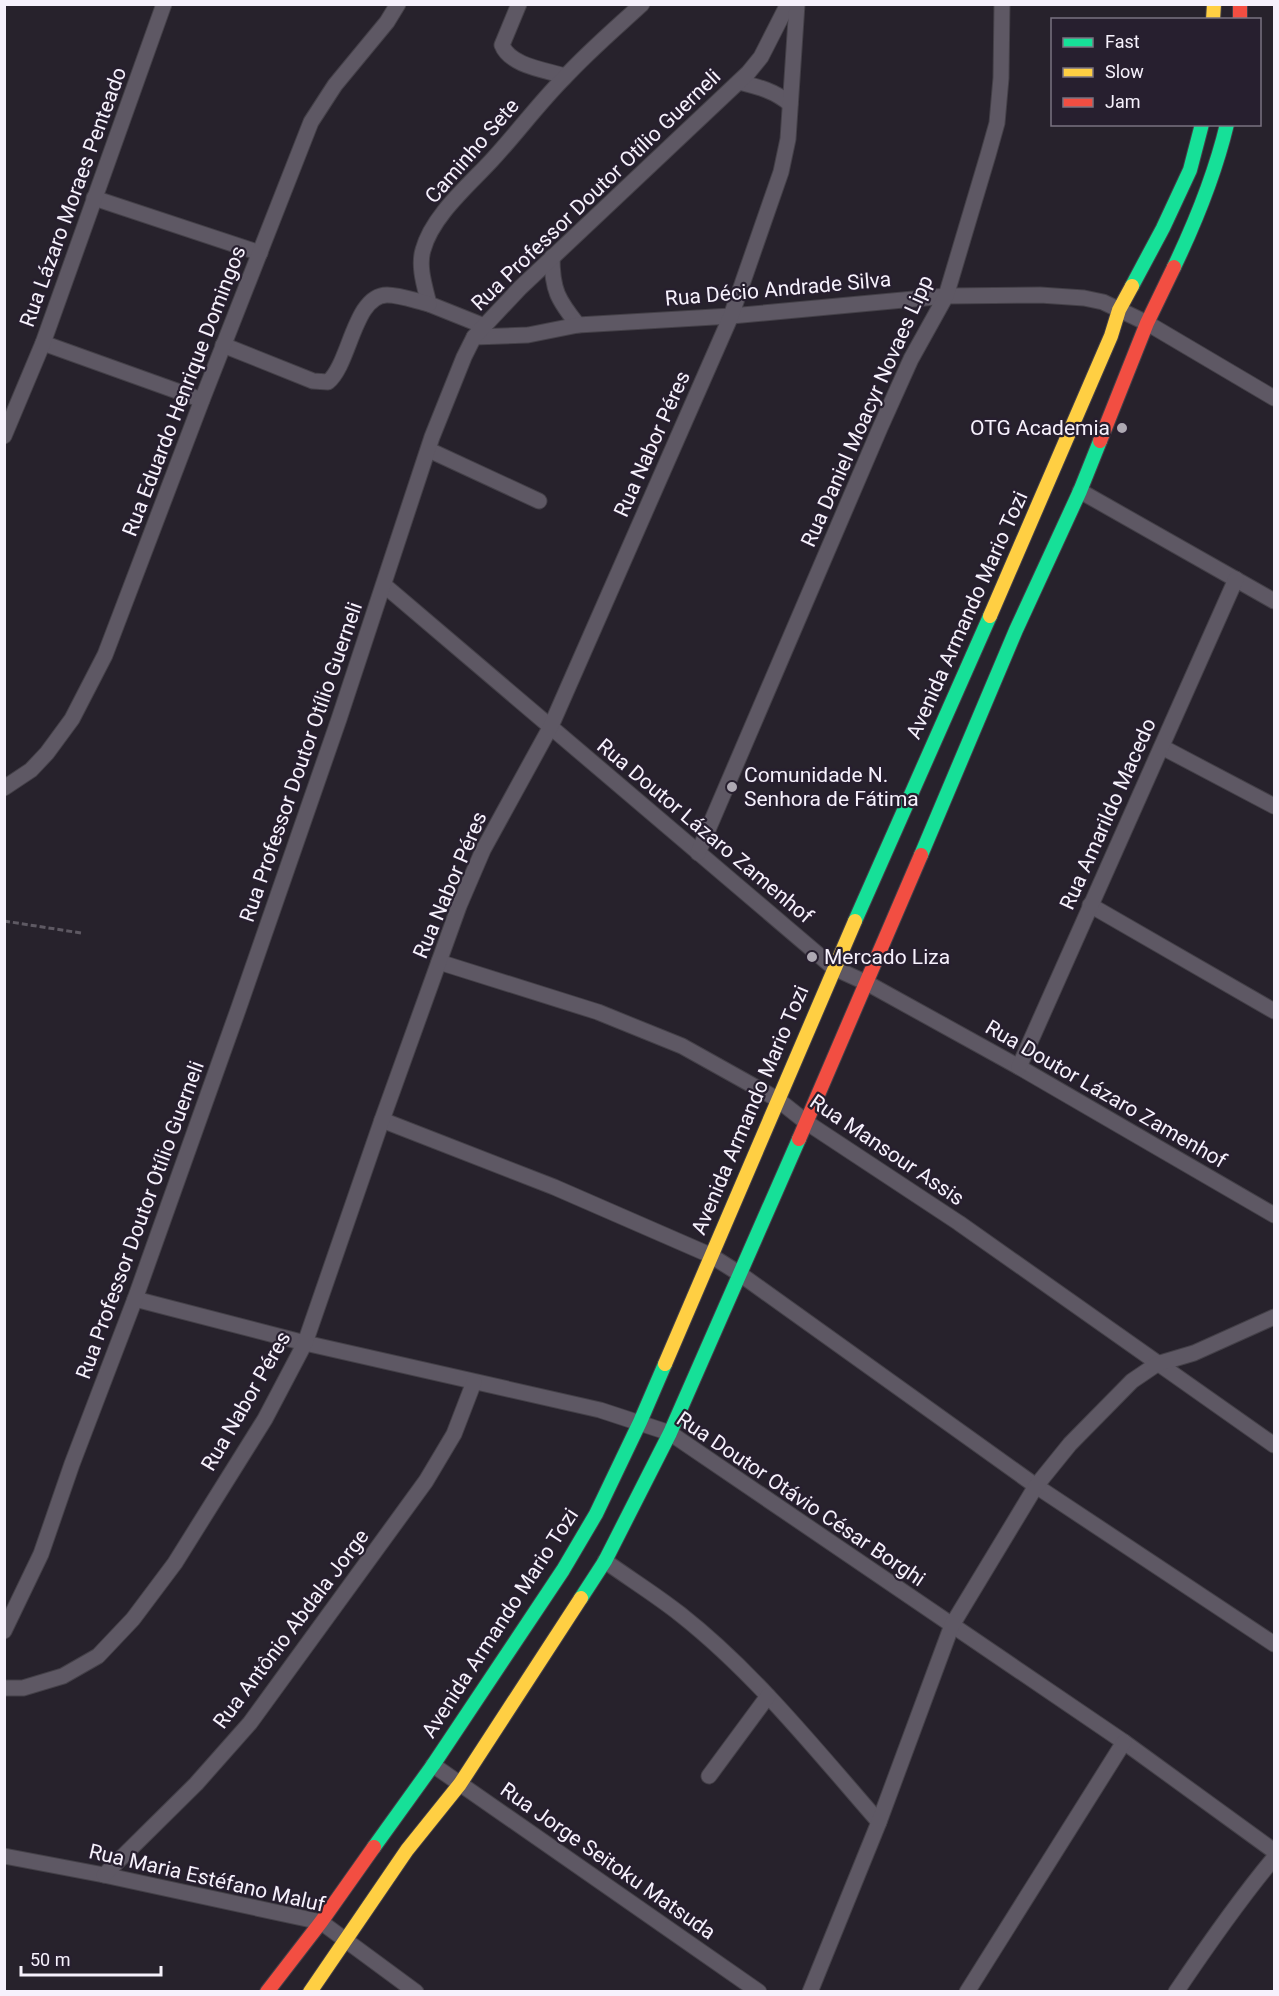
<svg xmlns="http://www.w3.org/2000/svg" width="1279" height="1996" font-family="Roboto,sans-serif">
<rect width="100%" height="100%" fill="#27222c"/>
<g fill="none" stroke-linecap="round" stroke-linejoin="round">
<defs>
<g id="street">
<path d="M519,4l-17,41c8,21 44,25 63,31"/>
<path d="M739,82c20,5 36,9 51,22"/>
<polyline points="94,198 260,253"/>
<path d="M552,257c0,33 6,43 26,68"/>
<path d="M484,326l-55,-22c-4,-17 -11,-37 -6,-54 9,-34 46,-65 69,-90 25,-27 47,-57 73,-83 24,-26 51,-49 77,-73"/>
<polyline points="474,337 528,335 578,325 731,316 946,296 1040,295 1084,298 1103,302 1147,323 1274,398"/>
<polyline points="43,343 202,400"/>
<path d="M223,345l90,36 15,1c22,-18 26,-87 59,-87 13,0 29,6 42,9"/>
<polyline points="4,436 43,343 164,4"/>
<polyline points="429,450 539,501"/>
<polyline points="1080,491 1274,601"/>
<polyline points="384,585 834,968 867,983 1019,1067 1274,1215"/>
<polyline points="1162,747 1274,806"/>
<polyline points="4,788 31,770 47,753 72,719 105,655 202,400 311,122 335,85 387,22 398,4"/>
<polyline points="698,853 880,428 911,359 946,296 988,155 997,123 1001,78 1002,4"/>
<polyline points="1090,905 1274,1011"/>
<polyline points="439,962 598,1012 682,1046 777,1099 806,1122 959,1223 1274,1445"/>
<polyline points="1019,1067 1236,579"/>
<polyline points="382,1120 554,1187 710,1255 740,1274 1036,1486 1274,1644"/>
<polyline points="135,1299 305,1343 600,1410 670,1433 1124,1742 1274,1851"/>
<path d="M605,1561c25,18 51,34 75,53 75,59 136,136 199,208"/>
<polyline points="4,1631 41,1554 72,1464 135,1299 238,1010 339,719 432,437 464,357 474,337 520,288 748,73 761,57 788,4"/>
<polyline points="4,1688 23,1688 63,1676 98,1656 133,1619 175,1563 265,1419 305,1343 382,1120 459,906 483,850 551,726 731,316 781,172 788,139 797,4"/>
<polyline points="433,1765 759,1992"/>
<polyline points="709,1776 768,1696"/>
<polyline points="4,1856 104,1875 321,1922 416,1992"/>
<polyline points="104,1875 196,1784 250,1723 426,1481 454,1434 474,1382"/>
<polyline points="810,1992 879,1822 952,1625 1036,1486 1070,1444 1132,1381 1157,1364 1194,1353 1274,1317"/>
<polyline points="967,1992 1124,1742"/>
<path d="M1176,1992c31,-46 62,-91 98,-134"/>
</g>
<g id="fast">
<path d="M1174,267c22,-46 41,-93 53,-143"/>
<polyline points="1132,286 1163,228 1190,170 1202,124"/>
<polyline points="921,855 1016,630 1080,491 1100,441"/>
<polyline points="855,921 990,616"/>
<polyline points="581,1598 605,1561 670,1433 799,1139"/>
<polyline points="374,1847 433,1765 563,1570 596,1514 640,1422 665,1364"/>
</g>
<g id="slow">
<polyline points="1213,20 1214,4"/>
<polyline points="990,616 1111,336 1119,310 1132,286"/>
<polyline points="665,1364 855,921"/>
<polyline points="310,1992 407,1850 460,1784 581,1598"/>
</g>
<g id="jam">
<polyline points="1240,4 1240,20"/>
<polyline points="1100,441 1147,323 1174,267"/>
<polyline points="799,1139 921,855"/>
<polyline points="267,1992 321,1922 374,1847"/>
</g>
</defs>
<use href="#street" stroke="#444048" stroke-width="17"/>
<use href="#fast" stroke="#444048" stroke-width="16"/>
<use href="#slow" stroke="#444048" stroke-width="16"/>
<use href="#jam" stroke="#444048" stroke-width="16"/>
<polyline stroke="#5e5963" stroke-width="3" stroke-dasharray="6 3" stroke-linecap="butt" points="4,921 81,933"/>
<use href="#street" stroke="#5e5864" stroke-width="15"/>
<use href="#fast" stroke="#16e098" stroke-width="14"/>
<use href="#slow" stroke="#ffcf43" stroke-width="14"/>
<use href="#jam" stroke="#f24e42" stroke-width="14"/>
</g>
<g fill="#aea9b3" stroke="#271f2f" stroke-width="2">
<circle cx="1122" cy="428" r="6"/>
<circle cx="732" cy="787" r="6"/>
<circle cx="812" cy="957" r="6"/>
</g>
<g text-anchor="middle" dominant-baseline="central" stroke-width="4.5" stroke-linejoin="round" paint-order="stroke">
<g font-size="21" fill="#f6f1fc" stroke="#271f2f">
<text transform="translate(472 151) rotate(-49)">Caminho Sete</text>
<text transform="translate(596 190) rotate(-44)">Rua Professor Doutor Otílio Guerneli</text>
<text transform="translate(73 197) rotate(-70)">Rua Lázaro Moraes Penteado</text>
<text transform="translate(778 289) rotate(-5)">Rua Décio Andrade Silva</text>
<text transform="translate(184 391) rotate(-69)">Rua Eduardo Henrique Domingos</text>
<text transform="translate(867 411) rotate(-66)">Rua Daniel Moacyr Novaes Lipp</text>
<text transform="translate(652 444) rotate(-66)">Rua Nabor Péres</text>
<text transform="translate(967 615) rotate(-66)">Avenida Armando Mario Tozi</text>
<text transform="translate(301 762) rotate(-71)">Rua Professor Doutor Otílio Guerneli</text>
<text transform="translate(1108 814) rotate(-66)">Rua Amarildo Macedo</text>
<text transform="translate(705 831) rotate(40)">Rua Doutor Lázaro Zamenhof</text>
<text transform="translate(450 885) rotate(-67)">Rua Nabor Péres</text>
<text transform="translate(1106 1094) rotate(30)">Rua Doutor Lázaro Zamenhof</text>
<text transform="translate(750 1110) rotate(-67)">Avenida Armando Mario Tozi</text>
<text transform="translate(887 1150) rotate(34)">Rua Mansour Assis</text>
<text transform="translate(140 1220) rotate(-70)">Rua Professor Doutor Otílio Guerneli</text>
<text transform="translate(246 1401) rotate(-60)">Rua Nabor Péres</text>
<text transform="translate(801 1499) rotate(34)">Rua Doutor Otávio César Borghi</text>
<text transform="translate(500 1623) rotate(-57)">Avenida Armando Mario Tozi</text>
<text transform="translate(291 1629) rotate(-53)">Rua Antônio Abdala Jorge</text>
<text transform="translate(608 1861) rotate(35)">Rua Jorge Seitoku Matsuda</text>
<text transform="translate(207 1878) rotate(13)">Rua Maria Estéfano Maluf</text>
</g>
<g font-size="21" fill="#f6f1fc" stroke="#271f2f" text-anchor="start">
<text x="1110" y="428" text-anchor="end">OTG Academia</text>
<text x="744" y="775">Comunidade N.<tspan x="744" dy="24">Senhora de Fátima</tspan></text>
<text x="824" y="957">Mercado Liza</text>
</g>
</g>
<rect width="1279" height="1996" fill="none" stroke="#f6f1fc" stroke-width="12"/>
<rect x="1051" y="18" width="210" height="108" fill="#271f2f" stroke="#7a7381" stroke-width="1.5"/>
<rect x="1063" y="38" width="30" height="9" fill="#16e098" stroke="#7a7381" stroke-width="1.5"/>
<text x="1105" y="48" font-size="18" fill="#f6f1fc">Fast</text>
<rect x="1063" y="68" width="30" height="9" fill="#ffcf43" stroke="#7a7381" stroke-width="1.5"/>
<text x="1105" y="78" font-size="18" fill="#f6f1fc">Slow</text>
<rect x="1063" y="98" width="30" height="9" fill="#f24e42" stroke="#7a7381" stroke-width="1.5"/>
<text x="1105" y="108" font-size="18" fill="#f6f1fc">Jam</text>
<path d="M21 1966v9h140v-9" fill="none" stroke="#f6f1fc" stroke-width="3"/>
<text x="30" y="1966" font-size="18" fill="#f6f1fc" stroke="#271f2f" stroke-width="4.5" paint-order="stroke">50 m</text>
</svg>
